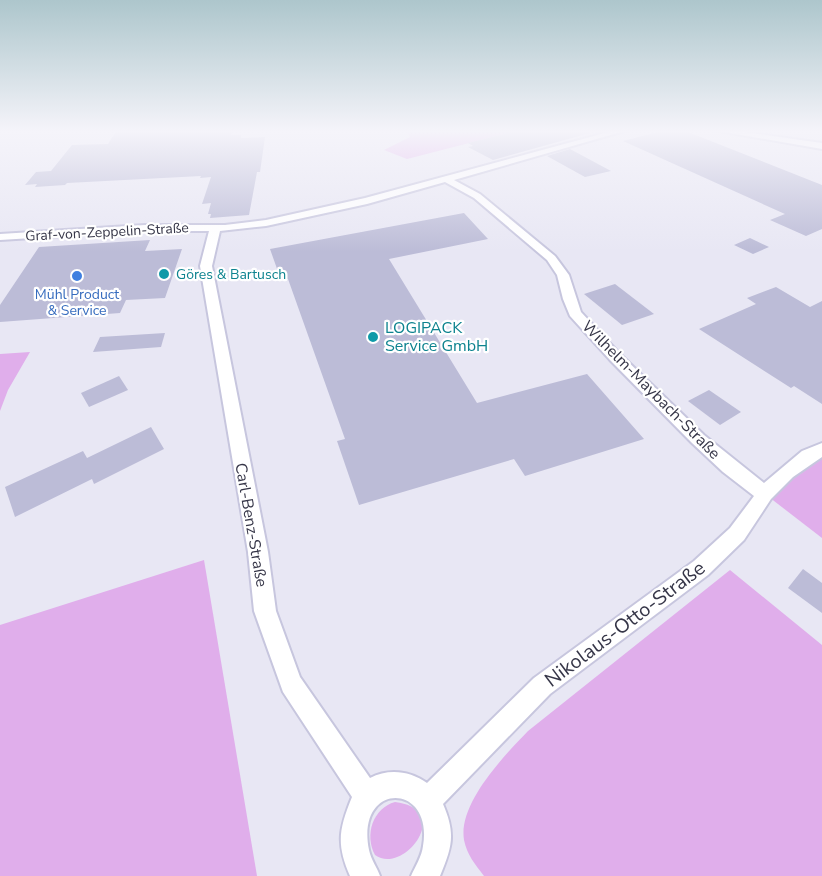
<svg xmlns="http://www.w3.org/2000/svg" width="822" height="876" font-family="'Nunito Sans',sans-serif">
<rect width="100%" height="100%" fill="#e8e7f4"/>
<g fill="#e0aeeb">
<polygon points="406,130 520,130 407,159 384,150 410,137"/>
<polygon points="30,352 8,390 0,411 0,354"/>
<polygon points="822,450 822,538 765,494"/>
<polygon points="204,560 257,876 0,876 0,625"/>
<path d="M730,570l92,75v231h-338c-9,-12 -17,-21 -20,-36 -6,-37 41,-85 64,-109z"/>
<path d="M395,802c60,7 8,74 -20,53 -11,-20 -2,-47 20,-53z"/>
</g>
<g fill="#bcbcd7">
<polygon points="117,130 232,130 231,135 241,135 241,138 265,137 260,172 257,172 249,215 210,218 211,214 208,214 211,203 202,204 211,177 200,178 201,176 67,183 65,185 35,187 37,184 25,185 36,172 51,171 72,145 108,144"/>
<polygon points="521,130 590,130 590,133 493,160 468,147 473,146 468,143"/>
<polygon points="666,130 683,130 822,185 822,229 806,236 770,220 785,214 623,141"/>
<polygon points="570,149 611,171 585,177 547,156"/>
<polygon points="464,213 488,239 389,259 477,403 587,374 644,439 525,476 514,459 359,505 337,441 345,439 288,279 281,280 270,249"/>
<polygon points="750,238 769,247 753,254 734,245"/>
<polygon points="150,240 145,251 182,249 165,298 126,300 120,313 0,322 0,305 39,247"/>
<polygon points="615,284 654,314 622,325 584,294"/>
<polygon points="776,287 810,307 822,301 822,404 794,386 791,388 699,329 756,304 747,298"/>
<polygon points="165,333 161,347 93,352 100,337"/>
<polygon points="119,376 128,390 89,407 81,393"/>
<polygon points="709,390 741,412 720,425 688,401"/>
<polygon points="151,427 164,449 94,484 92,479 15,517 5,487 83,451 87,458"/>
<polygon points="803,569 822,583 822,613 788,588"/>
</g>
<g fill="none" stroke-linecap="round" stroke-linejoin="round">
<defs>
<g id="minor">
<path d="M616,130h12l-174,50 26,14 75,62 14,19 12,37 39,42 84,81 60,48 38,-32 20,-8v14l-29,20 -22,22 -27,41 -36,35 -158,119 -107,110c13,30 9,43 -3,72h-29c4,-9 11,-20 12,-30 11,-64 -68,-65 -54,4 2,10 8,17 11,26h-30c-14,-32 -11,-47 2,-79l-69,-105 -29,-81 -6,-59 -48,-286 9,-35h-64l-145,9v-6l145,-9h80l41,-5 99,-22zM445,182l29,16 73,62 10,15 6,24 7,17 40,44 82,83 31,29 31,24 -24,32 -36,33 -160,117 -107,105c-17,-12 -38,-15 -57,-5l-70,-101 -24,-66 -8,-59 -56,-286 8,-35 46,-5 101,-22z"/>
<polygon points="713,130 730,130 822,143 822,149"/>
</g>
</defs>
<use href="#minor" stroke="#c7c6de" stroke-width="4"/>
<use href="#minor" fill="#fff" fill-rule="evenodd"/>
</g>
<linearGradient id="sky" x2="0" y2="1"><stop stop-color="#adc6cc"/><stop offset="0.52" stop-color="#f5f4fa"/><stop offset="1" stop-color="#f5f4fa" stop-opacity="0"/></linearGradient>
<rect width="822" height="252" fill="url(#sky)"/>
<g fill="#0f9aa8" stroke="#fff" stroke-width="2">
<circle cx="164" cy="274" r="6"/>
<circle cx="373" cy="337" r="6"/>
</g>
<circle fill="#3f7fe0" stroke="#fff" stroke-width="2" cx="77" cy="276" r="6"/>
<g text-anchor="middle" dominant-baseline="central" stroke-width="4.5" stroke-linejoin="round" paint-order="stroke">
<g font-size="14" fill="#363648" stroke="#fff">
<text transform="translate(107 232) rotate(-3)">Graf-von-Zeppelin-Straße</text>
</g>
<g font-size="14" fill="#0d838f" stroke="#fff" text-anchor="start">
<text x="176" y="274">Göres &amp; Bartusch</text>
</g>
<g font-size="14" fill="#366cbe" stroke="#fff">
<text x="77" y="294">Mühl Product<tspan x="77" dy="16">&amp; Service</tspan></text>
</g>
<g font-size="16" fill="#0d838f" stroke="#fff" text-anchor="start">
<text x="385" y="328">LOGIPACK<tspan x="385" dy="18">Service GmbH</tspan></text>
</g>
<g font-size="16" fill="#363648" stroke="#fff">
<text transform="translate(651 390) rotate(45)">Wilhelm-Maybach-Straße</text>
<text transform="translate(251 525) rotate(80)">Carl-Benz-Straße</text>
</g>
<g font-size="20" fill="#363648" stroke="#fff">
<text transform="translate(625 624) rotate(-37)">Nikolaus-Otto-Straße</text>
</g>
</g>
</svg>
